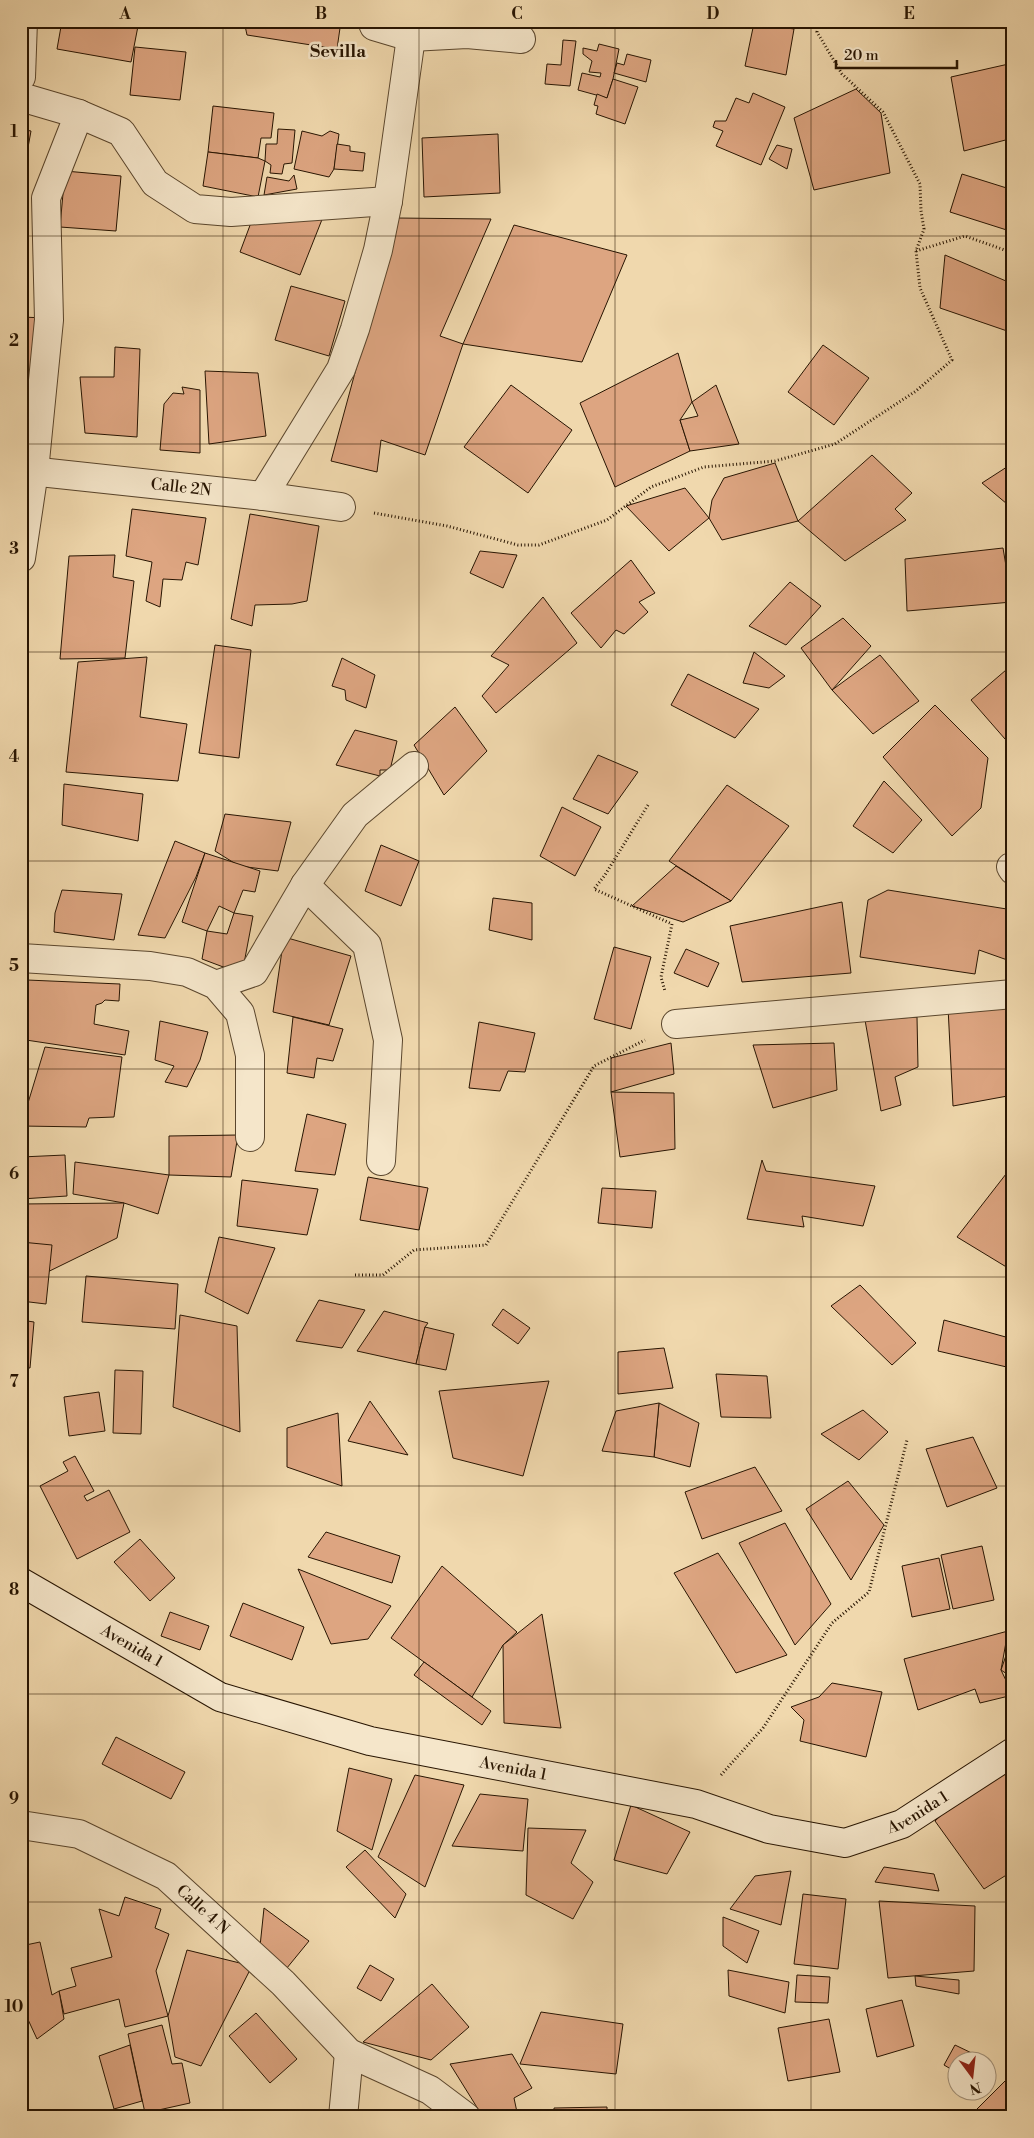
<svg xmlns="http://www.w3.org/2000/svg" width="1034" height="2138" font-family="'Libre Bodoni',serif">
<rect width="100%" height="100%" fill="#f0d8ad"/>
<filter id="stains"><feTurbulence type="fractalNoise" baseFrequency=".004" numOctaves="4"/><feColorMatrix values="0 0 0 0 .2 0 0 0 0 .09 0 0 0 0 .02 0 0 0 .5 -.17"/></filter>
<radialGradient id="worn" r=".72"><stop offset=".6" stop-color="#630" stop-opacity="0"/><stop offset="1" stop-color="#630" stop-opacity=".3"/></radialGradient>
<g fill="#dda581" stroke="#281502">
<polygon points="62,21 139,21 131,62 57,49"/>
<polygon points="244,21 341,21 337,49 247,35"/>
<polygon points="754,21 796,21 794,29"/>
<polygon points="754,23 794,29 786,75 745,66"/>
<polygon points="563,40 576,41 570,86 545,84 547,64 561,65"/>
<polygon points="599,44 619,49 613,79 607,98 578,90 582,73 600,77 601,73 589,72 592,61 583,54 583,48 597,51"/>
<polygon points="135,47 186,52 180,100 130,95"/>
<polygon points="627,54 651,60 646,82 614,73 617,63 624,65"/>
<polygon points="1013,63 1013,138 964,151 951,77"/>
<polygon points="613,79 638,87 625,124 596,114 598,106 594,105 597,94 607,98"/>
<polygon points="856,89 881,113 890,173 814,190 794,118"/>
<polygon points="753,93 785,107 761,165 716,146 723,131 713,127 715,121 726,121 736,98 749,103"/>
<polygon points="213,106 274,113 271,138 261,138 258,158 208,152"/>
<polygon points="21,129 31,131 21,186"/>
<polygon points="278,129 295,130 292,163 284,164 282,174 270,173 271,165 265,161 266,144 277,144"/>
<polygon points="302,131 322,136 330,131 339,134 334,169 329,177 294,169"/>
<polygon points="498,134 500,193 424,197 422,138"/>
<polygon points="337,144 350,146 350,151 365,153 363,171 334,169"/>
<polygon points="777,145 792,149 787,169 769,159"/>
<polygon points="208,152 258,158 265,161 258,197 203,186"/>
<polygon points="65,171 121,176 116,231 60,227"/>
<polygon points="962,174 1013,190 1013,232 950,212"/>
<polygon points="294,175 297,189 264,195 267,177 289,181"/>
<polygon points="323,217 300,275 240,252 252,220"/>
<polygon points="397,218 491,219 440,336 463,344 425,455 381,440 377,472 331,461"/>
<polygon points="514,225 627,255 582,362 463,344"/>
<polygon points="945,255 1013,284 1013,333 940,308"/>
<polygon points="291,286 345,301 329,356 275,340"/>
<polygon points="21,317 46,318 24,438 21,438"/>
<polygon points="823,345 869,378 834,425 788,392"/>
<polygon points="115,347 140,349 137,437 85,433 80,377 114,377"/>
<polygon points="678,353 692,402 680,420 690,451 615,487 580,403"/>
<polygon points="205,371 258,373 266,436 209,444"/>
<polygon points="511,385 572,430 528,493 464,447"/>
<polygon points="716,385 739,444 690,451 680,420 698,416 692,402"/>
<polygon points="182,387 200,390 200,453 160,450 164,404 173,393 184,394"/>
<polygon points="872,455 912,493 895,509 906,520 845,561 798,521"/>
<polygon points="775,463 798,521 722,540 709,518 712,500 724,478"/>
<polygon points="1013,463 1013,509 982,483"/>
<polygon points="685,488 709,518 669,551 626,506"/>
<polygon points="132,509 206,518 198,565 186,562 182,580 163,579 160,607 146,601 152,562 126,556"/>
<polygon points="250,514 319,526 307,601 292,604 255,605 252,626 231,619"/>
<polygon points="1003,548 1012,602 907,611 905,559"/>
<polygon points="480,551 517,555 503,588 470,573"/>
<polygon points="115,555 113,577 134,581 125,658 60,659 69,556"/>
<polygon points="631,560 655,593 639,602 648,612 624,634 616,630 601,648 571,613"/>
<polygon points="790,582 821,606 786,645 749,626"/>
<polygon points="543,597 577,643 496,713 482,696 509,665 491,656"/>
<polygon points="843,618 871,646 832,690 801,648"/>
<polygon points="215,645 251,650 239,758 199,753"/>
<polygon points="754,652 785,676 769,688 743,683"/>
<polygon points="880,655 919,701 873,734 832,690"/>
<polygon points="147,657 140,717 187,724 178,781 66,772 78,662"/>
<polygon points="342,658 375,675 366,708 346,700 345,690 332,686"/>
<polygon points="1013,664 1013,747 1012,747 971,700"/>
<polygon points="688,674 759,709 735,738 671,705"/>
<polygon points="935,705 988,758 981,808 952,836 883,757"/>
<polygon points="455,707 487,751 444,795 414,745"/>
<polygon points="355,730 397,741 390,770 380,770 380,776 336,765"/>
<polygon points="598,755 638,772 608,814 573,799"/>
<polygon points="884,781 922,820 893,853 853,826"/>
<polygon points="64,784 143,794 138,841 62,825"/>
<polygon points="727,785 789,826 731,901 669,861"/>
<polygon points="562,807 601,827 575,876 540,856"/>
<polygon points="225,814 291,822 278,871 239,866 215,851"/>
<polygon points="175,841 205,853 196,877 165,938 138,935"/>
<polygon points="381,845 419,861 401,906 365,891"/>
<polygon points="205,853 260,871 255,892 243,890 234,913 219,906 207,931 182,922"/>
<polygon points="676,866 731,901 683,922 632,906"/>
<polygon points="62,890 122,894 114,940 54,932 55,913"/>
<polygon points="888,890 1013,910 1013,962 979,950 975,974 860,957 868,900"/>
<polygon points="493,898 532,903 532,940 489,930"/>
<polygon points="842,902 851,973 742,982 730,926"/>
<polygon points="234,913 253,916 242,974 202,959 207,931 227,934"/>
<polygon points="284,937 351,956 329,1025 273,1012"/>
<polygon points="614,947 651,957 631,1029 594,1019"/>
<polygon points="686,949 719,963 708,987 674,973"/>
<polygon points="27,980 120,984 119,1001 105,1000 102,1003 96,1005 94,1024 129,1031 125,1055 26,1040"/>
<polygon points="1013,1002 1013,1095 953,1106 948,1007"/>
<polygon points="293,1017 343,1029 333,1061 317,1058 314,1078 287,1073"/>
<polygon points="917,1017 918,1067 895,1077 901,1105 881,1111 865,1020"/>
<polygon points="160,1021 208,1032 200,1060 187,1087 165,1082 174,1066 155,1060"/>
<polygon points="479,1022 535,1033 525,1072 508,1071 500,1091 469,1088"/>
<polygon points="671,1043 674,1074 611,1092 611,1058"/>
<polygon points="834,1043 837,1090 773,1108 753,1045"/>
<polygon points="45,1047 122,1057 114,1117 89,1118 86,1127 21,1126"/>
<polygon points="611,1092 674,1093 675,1149 620,1157"/>
<polygon points="307,1114 346,1124 335,1175 295,1171"/>
<polygon points="238,1135 231,1177 169,1175 169,1136"/>
<polygon points="65,1155 67,1196 21,1199 21,1157"/>
<polygon points="762,1160 766,1171 875,1186 863,1226 802,1216 804,1227 747,1219"/>
<polygon points="75,1162 169,1175 158,1214 124,1203 73,1194"/>
<polygon points="1013,1165 1013,1271 957,1237"/>
<polygon points="368,1177 428,1188 419,1230 360,1220"/>
<polygon points="242,1180 318,1189 307,1235 237,1226"/>
<polygon points="602,1188 656,1191 652,1228 598,1223"/>
<polygon points="124,1203 117,1238 21,1285 21,1204"/>
<polygon points="219,1237 275,1248 248,1314 205,1292"/>
<polygon points="21,1242 52,1245 46,1304 21,1301"/>
<polygon points="86,1276 178,1284 175,1329 82,1322"/>
<polygon points="860,1285 916,1343 892,1365 831,1306"/>
<polygon points="319,1300 365,1310 342,1348 296,1341"/>
<polygon points="503,1309 530,1328 518,1344 492,1325"/>
<polygon points="384,1311 428,1323 425,1327 416,1364 357,1351"/>
<polygon points="180,1315 237,1326 240,1432 173,1407"/>
<polygon points="21,1320 34,1322 30,1368 21,1367"/>
<polygon points="944,1320 1013,1339 1011,1368 938,1351"/>
<polygon points="425,1327 454,1334 446,1370 416,1364"/>
<polygon points="664,1348 673,1388 618,1394 618,1352"/>
<polygon points="115,1370 143,1371 141,1434 113,1433"/>
<polygon points="716,1374 767,1376 771,1418 721,1417"/>
<polygon points="549,1381 523,1476 453,1458 439,1391"/>
<polygon points="99,1392 105,1431 69,1436 64,1397"/>
<polygon points="370,1401 408,1455 348,1441"/>
<polygon points="659,1403 699,1423 690,1467 654,1457"/>
<polygon points="659,1403 654,1457 602,1451 616,1411"/>
<polygon points="863,1410 888,1432 859,1460 821,1434"/>
<polygon points="338,1413 342,1486 287,1467 287,1428"/>
<polygon points="973,1437 997,1488 947,1507 926,1449"/>
<polygon points="75,1456 94,1491 84,1496 87,1501 109,1490 130,1532 77,1559 40,1486 68,1471 63,1462"/>
<polygon points="755,1467 782,1511 702,1539 685,1492"/>
<polygon points="848,1481 884,1525 851,1580 806,1509"/>
<polygon points="785,1523 831,1604 795,1645 739,1543"/>
<polygon points="326,1532 400,1556 392,1583 308,1557"/>
<polygon points="140,1539 175,1578 150,1601 114,1562"/>
<polygon points="982,1546 994,1600 953,1609 941,1555"/>
<polygon points="718,1553 787,1655 736,1673 674,1573"/>
<polygon points="939,1558 950,1609 912,1617 902,1566"/>
<polygon points="442,1566 517,1632 503,1645 472,1697 391,1638"/>
<polygon points="298,1569 391,1606 368,1639 331,1644"/>
<polygon points="243,1603 304,1627 292,1660 230,1636"/>
<polygon points="170,1612 209,1626 200,1650 161,1636"/>
<polygon points="542,1614 561,1728 504,1723 503,1645"/>
<polygon points="1008,1631 1001,1670 1013,1695 980,1703 975,1689 918,1710 904,1659"/>
<polygon points="1013,1635 1013,1678 1001,1670"/>
<polygon points="424,1662 491,1711 482,1725 414,1675"/>
<polygon points="832,1683 882,1692 866,1757 800,1741 804,1720 791,1707 819,1697"/>
<polygon points="116,1737 185,1772 171,1799 102,1764"/>
<polygon points="996,1764 1007,1772 1013,1785 1013,1882 1008,1874 984,1889 935,1821"/>
<polygon points="349,1768 392,1779 372,1850 337,1831"/>
<polygon points="415,1775 464,1785 425,1887 378,1857"/>
<polygon points="480,1794 528,1799 523,1851 452,1846"/>
<polygon points="631,1805 690,1832 667,1874 614,1860"/>
<polygon points="528,1828 586,1830 571,1863 593,1882 573,1919 526,1895"/>
<polygon points="365,1850 406,1894 395,1918 346,1867"/>
<polygon points="884,1867 934,1874 939,1891 875,1882"/>
<polygon points="791,1871 781,1925 730,1909 755,1876"/>
<polygon points="803,1894 846,1899 838,1969 794,1964"/>
<polygon points="125,1897 161,1909 155,1928 169,1934 156,1971 168,2016 125,2027 119,1999 64,2014 59,1991 76,1986 71,1968 112,1957 99,1909 119,1916"/>
<polygon points="879,1901 975,1906 974,1971 888,1978"/>
<polygon points="264,1908 309,1941 282,1974 259,1956"/>
<polygon points="723,1917 759,1931 747,1963 723,1946"/>
<polygon points="40,1942 52,1995 59,1991 64,2019 37,2039 25,2013 21,2014 21,1946"/>
<polygon points="187,1950 252,1966 201,2066 175,2057 168,2016"/>
<polygon points="370,1965 394,1979 381,2001 357,1988"/>
<polygon points="728,1970 789,1982 785,2013 729,1996"/>
<polygon points="797,1975 830,1977 828,2003 795,2002"/>
<polygon points="915,1976 959,1980 959,1994 916,1986"/>
<polygon points="432,1984 469,2027 431,2060 363,2042"/>
<polygon points="902,2000 914,2046 877,2057 866,2009"/>
<polygon points="541,2012 623,2024 616,2074 520,2064"/>
<polygon points="256,2013 297,2059 270,2083 229,2036"/>
<polygon points="829,2019 840,2072 788,2081 778,2028"/>
<polygon points="162,2025 172,2064 182,2063 190,2103 145,2113 128,2034"/>
<polygon points="130,2045 142,2101 114,2109 99,2056"/>
<polygon points="955,2045 980,2057 979,2060 956,2060 956,2072 944,2065"/>
<polygon points="512,2054 532,2088 514,2098 518,2117 483,2117 450,2064"/>
<polygon points="1013,2073 1013,2117 969,2117"/>
<polygon points="607,2107 607,2117 554,2117 554,2108"/>
</g>
<g fill="none" stroke-linecap="round" stroke-linejoin="round">
<defs>
<g id="street">
<polyline points="372,21 374,26 411,37 467,34 521,39"/>
<polyline points="21,77 23,21"/>
<polyline points="21,97 79,114 121,132 155,183 195,209 231,212 388,201"/>
<path id="s1" d="M21,470l242,26 78,11"/>
<polyline points="263,496 341,369 355,329 378,250 388,201 411,37"/>
<polyline points="21,558 34,471 49,320 46,198 79,114"/>
<polyline points="1011,867 1013,870"/>
<polyline points="305,885 367,945 388,1040 381,1161"/>
<polyline points="21,958 150,966 187,972 216,985 240,1013 250,1055 250,1137"/>
<polyline points="216,985 254,972 305,885 355,815 414,766"/>
<polyline points="676,1024 1013,994"/>
<path id="s2" d="M21,1825l58,9 87,42 117,107 66,70 81,37 36,27"/>
<polyline points="343,2117 349,2053"/>
</g>
<g id="secondary">
<path id="s3" d="M21,1582l199,115 150,44 326,63 73,25 76,14 57,-19 111,-72"/>
</g>
</defs>
<use href="#street" stroke="#5a462d" stroke-width="30"/>
<use href="#secondary" stroke="#281502" stroke-width="30"/>
<g stroke="#281502" stroke-width="3" stroke-dasharray="1 2.5" stroke-linecap="butt">
<polyline points="916,251 965,236 1013,253"/>
<polyline points="374,513 447,526 518,545 539,545 607,520 651,487 704,467 775,461 835,444 916,391 952,360 920,288 916,251 924,229 921,211 920,184 883,112 842,74 817,32 819,21"/>
<polyline points="648,805 605,875 594,889 672,924 661,977 665,991"/>
<polyline points="355,1275 383,1275 414,1250 486,1245 594,1066 645,1040"/>
<polyline points="721,1775 763,1728 832,1623 869,1592 907,1440"/>
</g>
<use href="#street" stroke="#f5e6ca" stroke-width="28"/>
<use href="#secondary" stroke="#f5e6ca" stroke-width="28"/>
</g>
<path fill="none" stroke="#281502" stroke-width="1" stroke-opacity="0.55" d="M223,21v2096M419,21v2096M615,21v2096M811,21v2096M21,236h992M21,444h992M21,652h992M21,861h992M21,1069h992M21,1277h992M21,1486h992M21,1694h992M21,1902h992"/>
<g text-anchor="middle" dominant-baseline="central" stroke-width="5" stroke-linejoin="round" paint-order="stroke">
<g font-size="16" fill="#281502" stroke="#f5e6ca">
<text stroke="none"><textPath href="#s1" startOffset="161">Calle 2N</textPath></text>
<text stroke="none"><textPath href="#s3" startOffset="128">Avenida 1</textPath></text>
<text stroke="none"><textPath href="#s3" startOffset="532">Avenida 1</textPath></text>
<text stroke="none"><textPath href="#s3" startOffset="952">Avenida 1</textPath></text>
<text stroke="none"><textPath href="#s2" startOffset="205">Calle 4 N</textPath></text>
</g>
<g font-size="18" font-weight="bold" fill="#281502" stroke="#f5e6ca">
<text x="338" y="51">Sevilla</text>
</g>
</g>
<rect width="1034" height="2138" fill="none" stroke="#f0d8ad" stroke-width="55"/>
<g transform="translate(972 2076) rotate(165)"><circle r="24" fill="#f5e6ca" stroke="#a3927a"/>
<path d="M0-4L9 19L0 12L-9 19Z" fill="#8f2418"/>
<text y="-8" font-size="14" font-weight="bold" text-anchor="middle" fill="#281502">N</text>
</g>
<path d="M836 60v8h121v-8" fill="none" stroke="#281502" stroke-width="2.5"/>
<text x="844" y="60" font-size="15" fill="#281502" stroke="#f5e6ca" stroke-width="4" paint-order="stroke">20 m</text>
<rect x="28" y="28" width="978" height="2082" fill="none" stroke="#281502" stroke-width="2"/>
<g font-size="16" text-anchor="middle" font-weight="bold" fill="#281502">
<text x="125" y="19">A</text>
<text x="321" y="19">B</text>
<text x="517" y="19">C</text>
<text x="713" y="19">D</text>
<text x="909" y="19">E</text>
<text x="14" y="137">1</text>
<text x="14" y="346">2</text>
<text x="14" y="554">3</text>
<text x="14" y="762">4</text>
<text x="14" y="971">5</text>
<text x="14" y="1179">6</text>
<text x="14" y="1387">7</text>
<text x="14" y="1595">8</text>
<text x="14" y="1804">9</text>
<text x="14" y="2012">10</text>
</g>
<rect width="100%" height="100%" filter="url(#stains)"/>
<rect width="100%" height="100%" fill="url(#worn)"/>
</svg>
